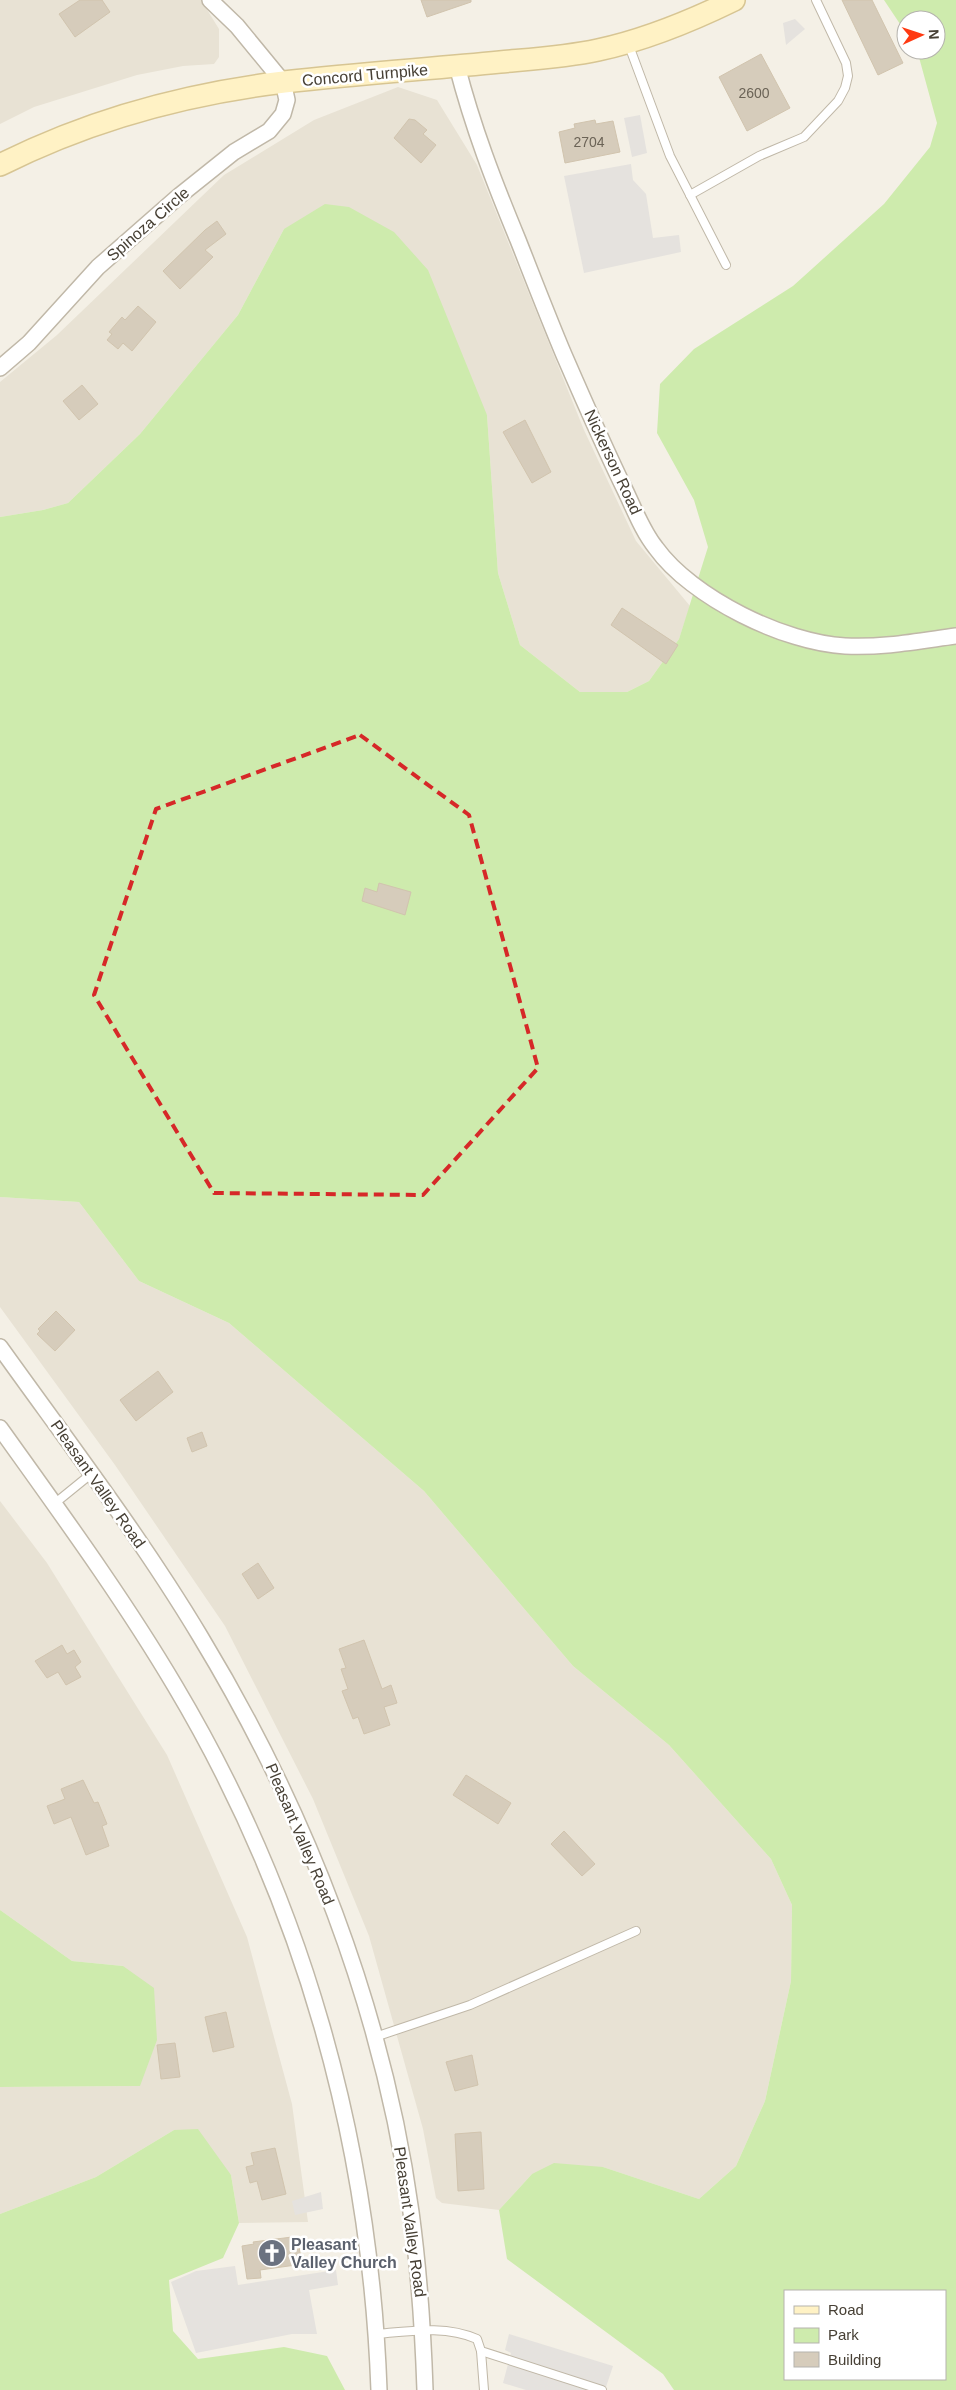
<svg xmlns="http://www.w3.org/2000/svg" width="956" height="2390" font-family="Arial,sans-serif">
<rect width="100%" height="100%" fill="#f4f0e6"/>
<g fill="#e8e2d4">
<polygon points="0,0 201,0 219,29 219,57 214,64 183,66 137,75 34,107 0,124"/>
<polygon points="398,87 437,100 477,165 584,430 636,541 690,606 679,639 649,681 627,692 580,692 520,645 498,573 487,415 284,229 238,315 140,434 68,503 43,510 0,517 0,382 57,335 224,175 314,120"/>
<polygon points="0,1197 79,1202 139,1281 229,1323 424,1491 573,1666 669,1745 771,1859 792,1905 791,1981 765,2101 736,2166 699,2199 603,2167 532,2174 499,2210 442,2203 436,2198 423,2129 369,1936 313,1799 225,1626 115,1465 0,1307"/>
<polygon points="0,1501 47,1563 167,1755 247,1937 292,2104 308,2222 239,2223 231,2175 174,2130 96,2177 0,2214 0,2087 140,2086 123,1966 72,1961 0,1910"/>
</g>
<g fill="#ceebad" fill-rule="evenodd">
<path d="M884,0h72v2390h-282l-11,-16 -156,-115 -8,-49 33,-36 22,-11 49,4 96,32 37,-33 29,-65 26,-120 1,-76 -21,-46 -102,-114 -96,-79 -149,-175 -195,-168 -90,-42 -60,-79 -79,-5v-680l43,-7 25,-7 72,-69 98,-119 46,-86 41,-25 24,3 45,25 34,38 59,145 11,158 22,72 60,47h47l22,-11 30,-42 29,-92 -14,-47 -37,-67 3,-49 34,-35 99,-63 91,-82 46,-57 7,-24 -20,-73h19v-30h-30v13zM785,2291h160v88h-160z"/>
<polygon points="0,1910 72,1961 123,1966 154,1988 157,2040 140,2086 0,2087"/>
<polygon points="198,2129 231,2175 239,2223 223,2258 169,2280 173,2331 198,2359 284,2347 327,2356 345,2390 0,2390 0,2214 96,2177 174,2130"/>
</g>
<g fill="#e5e2de">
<polygon points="795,19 805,29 786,45 783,23"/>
<polygon points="640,115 647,153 632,157 624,118"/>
<polygon points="631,164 633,180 646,194 653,238 679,235 681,252 584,273 564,176"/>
<polygon points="321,2192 323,2209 295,2215 292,2201"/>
<polygon points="235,2266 238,2285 336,2270 338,2285 309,2290 317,2334 292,2334 196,2353 171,2282 196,2271"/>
<polygon points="509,2334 613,2366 605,2390 526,2390 503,2383 511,2353 505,2350"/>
</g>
<g fill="#d6ccbb" stroke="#d1c4ae">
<polygon points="80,0 102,0 110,12 75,37 59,14"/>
<polygon points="421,0 471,0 471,2 427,17"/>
<polygon points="842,0 872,0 903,63 878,75"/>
<polygon points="761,54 790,108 747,131 719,77"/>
<polygon points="409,119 415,120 427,130 423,134 436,145 421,163 394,138"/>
<polygon points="595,120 596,124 613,121 620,152 565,163 559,132 575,128 574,124"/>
<polygon points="217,221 226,234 205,250 213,257 180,289 163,271 205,230"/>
<polygon points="138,306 156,322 132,351 123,343 118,349 107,340 112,334 109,332 122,317 125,320"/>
<polygon points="82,385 98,404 79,420 63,401"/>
<polygon points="525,420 551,472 532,483 503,432"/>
<polygon points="622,608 678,645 666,664 611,625"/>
<polygon points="379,883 411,892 405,915 362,901 365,888 377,892"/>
<polygon points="56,1311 75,1330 55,1351 37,1334 40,1331 38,1329"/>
<polygon points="158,1371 173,1392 136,1421 120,1400"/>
<polygon points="202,1432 207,1446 192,1452 187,1438"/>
<polygon points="258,1563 274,1588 258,1599 242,1574"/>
<polygon points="364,1640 382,1689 391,1685 397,1703 384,1707 390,1725 364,1734 358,1717 353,1719 342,1691 348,1689 341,1669 346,1668 339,1649"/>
<polygon points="62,1645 67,1654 74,1650 81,1662 75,1667 81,1677 66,1685 58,1672 47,1678 35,1661"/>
<polygon points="466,1775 511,1803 498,1824 453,1795"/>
<polygon points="83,1780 94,1803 98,1802 107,1824 102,1826 109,1846 86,1855 71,1817 54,1824 47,1806 65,1799 61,1789"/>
<polygon points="564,1831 595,1864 582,1876 551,1844"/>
<polygon points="226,2012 234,2047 213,2052 205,2017"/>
<polygon points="175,2043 180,2077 161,2079 157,2045"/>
<polygon points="472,2055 478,2085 455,2091 446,2062"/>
<polygon points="481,2132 484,2189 458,2191 455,2134"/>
<polygon points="275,2148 286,2194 262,2200 257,2181 250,2183 246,2167 254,2165 251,2153"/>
<polygon points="292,2237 292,2240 298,2239 301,2260 295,2260 296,2265 260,2270 261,2278 247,2279 242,2246 254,2244 253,2242"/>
</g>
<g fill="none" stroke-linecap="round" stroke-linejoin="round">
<defs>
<g id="lane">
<polyline points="628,43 670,156 726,265"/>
<polyline points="690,195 759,156 804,137 838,101 845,88 848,76 846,63 816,0"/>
<polyline points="54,1504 91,1474"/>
<polyline points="375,2037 470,2005 636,1931"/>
<path d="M377,2334c33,-3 69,-9 100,5l4,12 121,39"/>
<polyline points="481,2351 484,2390"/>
</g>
<g id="street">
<path d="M457,66c16,62 37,116 61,174 15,38 30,77 46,115 20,46 40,92 62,137 9,19 17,40 30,56 36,50 129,95 189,98 37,2 74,-5 111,-10"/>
<polyline points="0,368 29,343 98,267 179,196 234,152 269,131 283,114 287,100 283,82 237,26 210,0"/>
<path d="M0,1347c68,95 140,189 200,289 106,175 183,372 211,576 8,59 12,118 14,178"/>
<path d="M0,1428c60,84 123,170 175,258 128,215 195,455 204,704"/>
</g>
<path id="secondary" d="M0,165c89,-45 185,-71 284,-83 71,-8 144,-13 216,-20 33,-3 66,-5 98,-12 47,-10 93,-29 136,-50"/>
</defs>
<use href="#lane" stroke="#c0b8a8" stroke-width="10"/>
<use href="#street" stroke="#c0b8a8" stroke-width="18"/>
<use href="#secondary" stroke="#d7c593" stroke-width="24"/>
<use href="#lane" stroke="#fff" stroke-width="8"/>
<use href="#street" stroke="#fff" stroke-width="15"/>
<use href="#secondary" stroke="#fff2c5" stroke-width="21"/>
</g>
<path fill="none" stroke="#d62828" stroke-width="4" stroke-dasharray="10 6" stroke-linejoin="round" d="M360,735l109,80 69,253 -115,127 -209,-2 -120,-198 62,-186z"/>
<defs>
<symbol id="church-disc" viewBox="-11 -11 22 22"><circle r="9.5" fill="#6b7280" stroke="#fff"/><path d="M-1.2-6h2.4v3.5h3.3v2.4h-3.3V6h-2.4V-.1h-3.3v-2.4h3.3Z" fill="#fff"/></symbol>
</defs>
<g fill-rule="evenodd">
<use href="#church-disc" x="256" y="2237" width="32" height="32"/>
</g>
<g text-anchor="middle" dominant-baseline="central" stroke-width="5" stroke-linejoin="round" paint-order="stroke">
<g font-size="14" fill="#6b6356">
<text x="754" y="93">2600</text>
<text x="589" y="142">2704</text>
</g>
<g font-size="16" fill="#474035" stroke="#fff">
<text transform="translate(365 75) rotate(-5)">Concord Turnpike</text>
<text transform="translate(148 224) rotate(-41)">Spinoza Circle</text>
<text transform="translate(613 462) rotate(65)">Nickerson Road</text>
<text transform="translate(98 1484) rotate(55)">Pleasant Valley Road</text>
<text transform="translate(300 1834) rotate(67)">Pleasant Valley Road</text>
<text transform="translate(410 2222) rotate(82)">Pleasant Valley Road</text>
</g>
<g font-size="16" font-weight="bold" fill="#5b616d" stroke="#fff" text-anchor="start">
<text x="291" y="2244">Pleasant<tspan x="291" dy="18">Valley Church</tspan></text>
</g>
</g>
<rect x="784" y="2290" width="162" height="90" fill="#ffffff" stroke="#b5b3ae"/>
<rect x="794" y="2306" width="25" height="8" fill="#fff2c5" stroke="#b5b3ae"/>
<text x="828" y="2315" font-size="15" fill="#474035">Road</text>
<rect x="794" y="2328" width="25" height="15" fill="#ceebad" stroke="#b5b3ae"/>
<text x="828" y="2340" font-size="15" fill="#474035">Park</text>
<rect x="794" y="2352" width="25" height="15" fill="#d6ccbb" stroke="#b5b3ae"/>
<text x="828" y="2365" font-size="15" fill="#474035">Building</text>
<g transform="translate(921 35) rotate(87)"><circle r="24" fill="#ffffff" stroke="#b5b3ae"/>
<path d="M0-4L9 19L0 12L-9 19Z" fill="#ff3a12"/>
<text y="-8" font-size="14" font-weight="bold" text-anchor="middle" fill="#474035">N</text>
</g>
</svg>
